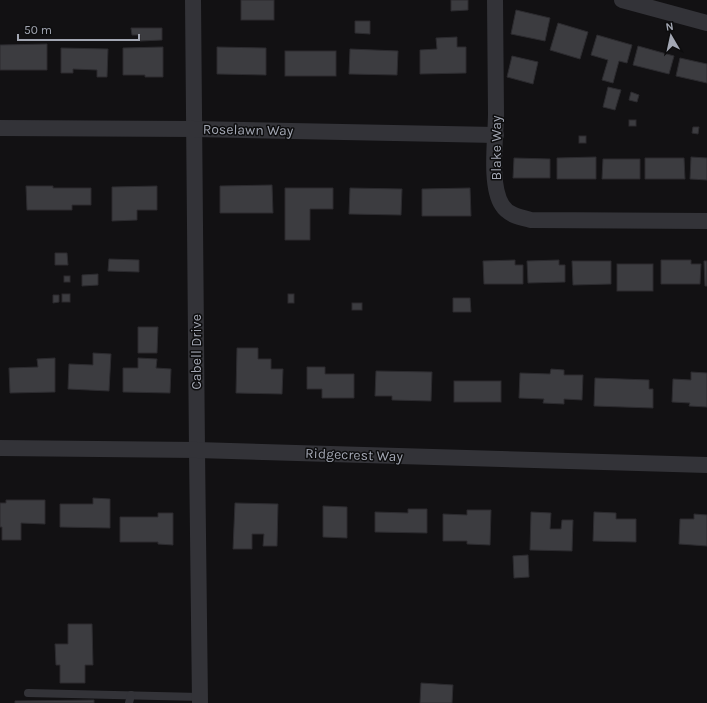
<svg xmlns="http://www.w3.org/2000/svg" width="707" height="703" font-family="Karla,sans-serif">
<rect width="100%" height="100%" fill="#121113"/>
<g fill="#3c3c40" stroke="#2c2b2f">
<rect x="241" y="0" width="33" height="20"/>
<polygon points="451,0 468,0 468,10 451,11"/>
<polygon points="516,10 550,18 545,41 511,34"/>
<polygon points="355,21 370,21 370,34 355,33"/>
<polygon points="558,23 588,32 580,59 550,50"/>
<polygon points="131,28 162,28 162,40 140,41 140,35 132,35"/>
<polygon points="597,35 632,45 627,63 619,61 613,83 602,80 608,60 591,55"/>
<polygon points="457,37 457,47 466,47 466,73 420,74 420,50 437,49 436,38"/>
<polygon points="47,44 47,70 0,70 0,45"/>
<polygon points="638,46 674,56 669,74 633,65"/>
<polygon points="163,47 163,77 145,77 145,75 123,75 123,48"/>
<polygon points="217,47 266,48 266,75 217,74"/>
<polygon points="61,48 108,49 107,77 97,77 97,70 73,69 73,73 61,73"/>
<polygon points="350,49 398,51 397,75 349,74"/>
<rect x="285" y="51" width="51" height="25"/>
<polygon points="512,56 538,62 533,84 507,77"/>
<polygon points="680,58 707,64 707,83 676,76"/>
<polygon points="608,87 621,90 615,110 603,107"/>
<polygon points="631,92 639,95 637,102 629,100"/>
<rect x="629" y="120" width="7" height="6"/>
<polygon points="693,127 699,127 698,134 692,133"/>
<rect x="579" y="136" width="7" height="7"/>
<polygon points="596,157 596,179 557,179 557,158"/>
<polygon points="691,157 707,158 707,180 690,179"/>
<polygon points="514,158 550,159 550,178 513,178"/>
<polygon points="645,158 684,158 685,179 645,179"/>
<polygon points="603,159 640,159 640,179 602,179"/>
<polygon points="272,185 273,213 220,213 220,186"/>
<polygon points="26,186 53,186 53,188 91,188 91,205 72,205 72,210 27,210"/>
<polygon points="157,186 157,210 137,210 137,220 112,221 112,187"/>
<polygon points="285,188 333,188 333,209 310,209 310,240 285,240"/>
<polygon points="350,188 402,189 401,215 349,214"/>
<polygon points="470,188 471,216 422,216 422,189"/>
<polygon points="55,253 67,253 68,265 55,265"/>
<polygon points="109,259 139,260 139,272 108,271"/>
<polygon points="515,260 515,265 523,265 523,284 484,284 483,261"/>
<polygon points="559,260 559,265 565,265 565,282 528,283 527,261"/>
<polygon points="661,260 691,260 691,264 701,264 700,284 661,284"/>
<polygon points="572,261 611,261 611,284 573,285"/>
<polygon points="704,261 707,261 707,286 705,286"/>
<rect x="617" y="264" width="36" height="27"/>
<polygon points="98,274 98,285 82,286 82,275"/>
<rect x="64" y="276" width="6" height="6"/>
<rect x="62" y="294" width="8" height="8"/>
<rect x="288" y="294" width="6" height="9"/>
<polygon points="53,295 59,295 59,302 53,303"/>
<polygon points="453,298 470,298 471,312 453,312"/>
<rect x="352" y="303" width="10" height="7"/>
<polygon points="138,327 158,327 157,353 138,353"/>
<polygon points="237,348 258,348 258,359 271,359 271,369 283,369 282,394 236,393"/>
<polygon points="93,353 111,354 109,391 68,389 69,364 93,365"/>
<polygon points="55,358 55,392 10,393 9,368 38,367 37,359"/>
<polygon points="138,358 157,359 156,368 171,369 170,393 123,392 123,368 138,368"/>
<polygon points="307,367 325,367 325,374 354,374 354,398 322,398 322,389 307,389"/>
<polygon points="551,369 564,370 564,375 583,375 582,400 564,399 564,404 543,403 544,399 519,398 520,373 550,374"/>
<polygon points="376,371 432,372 431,401 392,400 392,396 375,396"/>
<polygon points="691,372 707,373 707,407 689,406 690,403 672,402 673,379 691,380"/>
<polygon points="595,378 649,380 649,389 653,389 653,408 594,406"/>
<rect x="454" y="381" width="47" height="21"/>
<polygon points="93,498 110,499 110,528 60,527 60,504 93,504"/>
<polygon points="6,500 45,500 45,524 21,523 21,540 2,540 2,527 0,527 0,503 6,503"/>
<polygon points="235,503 278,504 277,546 263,546 264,534 252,534 252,549 233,549"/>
<polygon points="323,506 347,507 347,538 323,537"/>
<polygon points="408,509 427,509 427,533 375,532 375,512 408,513"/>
<polygon points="467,510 491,510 490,545 467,544 467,541 443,541 443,514 467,515"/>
<polygon points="531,512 551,513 550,529 561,529 562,520 573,520 572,551 530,550"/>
<polygon points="594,512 616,513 616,519 636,519 636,542 593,541"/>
<polygon points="158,513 173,513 173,545 158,544 158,542 120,542 120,517 158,517"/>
<polygon points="694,514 707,515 707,546 679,544 680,519 694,519"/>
<polygon points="528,555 529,577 514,578 513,556"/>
<polygon points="68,624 92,624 93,665 85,665 85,683 60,683 60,665 56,665 55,644 68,644"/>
<polygon points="421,683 453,685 452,703 420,703"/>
<polygon points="94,700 94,703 15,703 15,701"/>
</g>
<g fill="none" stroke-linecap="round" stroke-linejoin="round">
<g stroke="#333338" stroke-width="8">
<polyline points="28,693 200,697"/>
<polyline points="129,703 131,695"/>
</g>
<g stroke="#333338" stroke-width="16">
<polyline points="193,0 197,450 200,703"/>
<path d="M495,0c0,38 1,76 1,114 0,23 -7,71 6,91 6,10 17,12 29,15l176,1"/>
<polyline points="622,0 707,23"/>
<polyline points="0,128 194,129 496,135"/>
<polyline points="0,448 197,450 707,465"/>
</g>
</g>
<g text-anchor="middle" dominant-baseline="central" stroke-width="3" stroke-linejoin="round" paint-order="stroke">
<g font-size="14" fill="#a3a7b3" stroke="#0d0d0e">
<text transform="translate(248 130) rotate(1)">Roselawn Way</text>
<text transform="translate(496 148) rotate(-90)">Blake Way</text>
<text transform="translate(196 352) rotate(-90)">Cabell Drive</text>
<text transform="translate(354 455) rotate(2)">Ridgecrest Way</text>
</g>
</g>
<g transform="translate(671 36) rotate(351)" stroke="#0d0d0e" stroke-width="3" paint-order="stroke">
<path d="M0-3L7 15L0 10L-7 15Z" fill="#a3a7b3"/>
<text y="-6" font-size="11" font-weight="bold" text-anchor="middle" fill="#a3a7b3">N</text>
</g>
<path d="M18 34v6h121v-6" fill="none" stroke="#a3a7b3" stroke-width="2"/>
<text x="24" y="34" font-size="12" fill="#a3a7b3" stroke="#0d0d0e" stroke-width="3" paint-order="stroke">50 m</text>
</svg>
